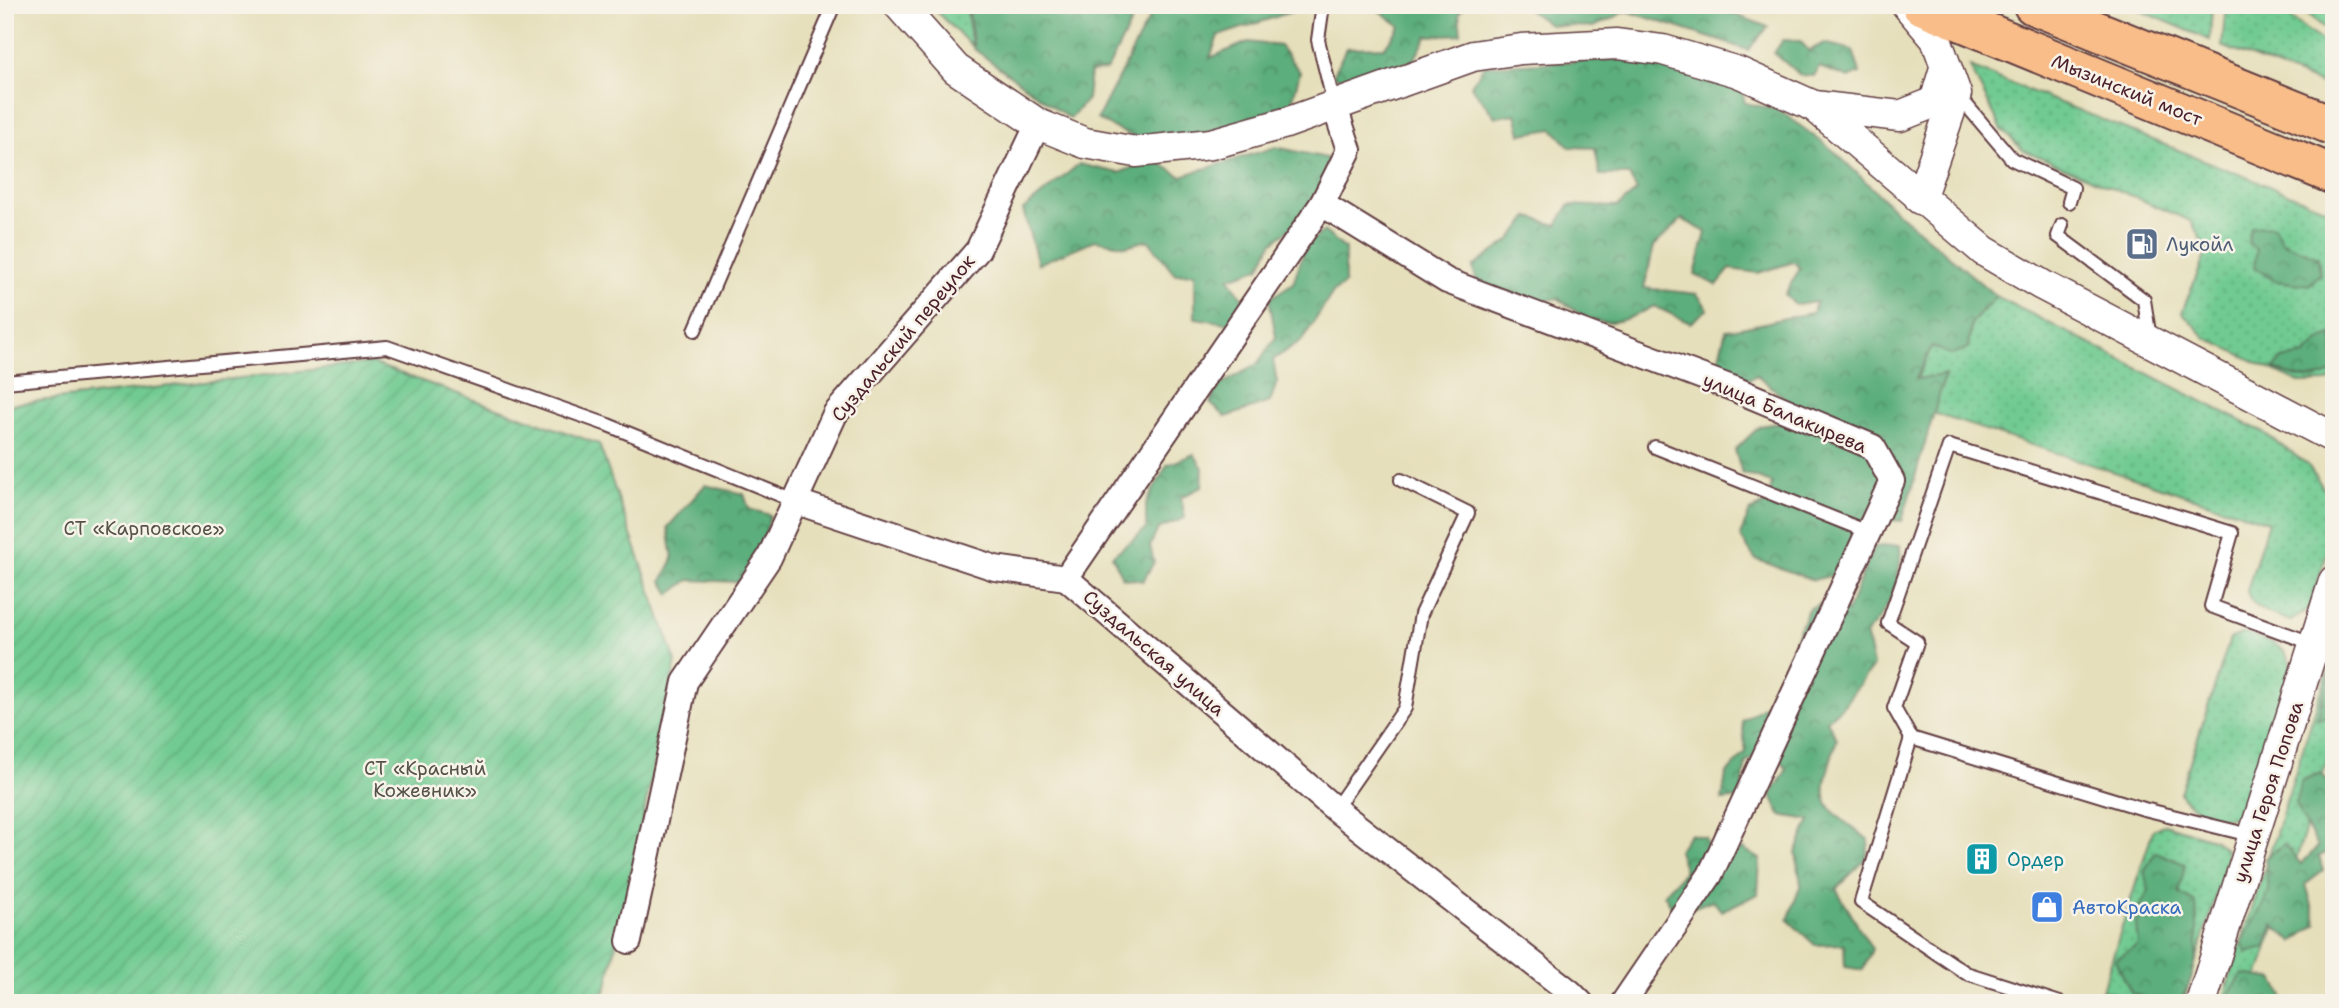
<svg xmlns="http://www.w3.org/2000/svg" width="2339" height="1008" font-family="'Shantell Sans',sans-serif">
<defs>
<pattern id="grass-dots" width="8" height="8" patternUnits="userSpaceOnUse" patternTransform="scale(1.75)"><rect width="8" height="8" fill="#70ca91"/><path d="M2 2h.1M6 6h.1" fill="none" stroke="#62ad7d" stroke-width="1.8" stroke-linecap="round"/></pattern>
<pattern id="forest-crowns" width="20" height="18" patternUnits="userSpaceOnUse" patternTransform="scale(1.75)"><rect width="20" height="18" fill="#5cae7b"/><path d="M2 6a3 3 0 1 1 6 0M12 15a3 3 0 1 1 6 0" fill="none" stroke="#4e8d65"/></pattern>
<pattern id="garden-furrows" width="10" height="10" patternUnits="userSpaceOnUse" patternTransform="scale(1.75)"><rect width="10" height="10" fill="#70ca91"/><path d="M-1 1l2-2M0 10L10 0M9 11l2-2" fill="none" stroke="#62ad7d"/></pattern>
</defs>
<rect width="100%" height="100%" fill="#f7f3e8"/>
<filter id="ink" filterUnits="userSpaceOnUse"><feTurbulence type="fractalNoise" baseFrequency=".0143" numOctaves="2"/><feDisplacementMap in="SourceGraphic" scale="14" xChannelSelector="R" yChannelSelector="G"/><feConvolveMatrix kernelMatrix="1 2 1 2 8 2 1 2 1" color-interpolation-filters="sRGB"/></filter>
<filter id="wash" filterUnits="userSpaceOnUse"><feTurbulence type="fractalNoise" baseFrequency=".00686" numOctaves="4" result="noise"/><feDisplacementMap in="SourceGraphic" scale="28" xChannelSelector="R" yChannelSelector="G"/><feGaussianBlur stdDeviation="1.57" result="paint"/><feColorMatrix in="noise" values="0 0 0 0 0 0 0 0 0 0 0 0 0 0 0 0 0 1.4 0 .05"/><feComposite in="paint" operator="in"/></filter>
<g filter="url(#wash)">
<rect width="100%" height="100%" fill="#e6dfbb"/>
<g fill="url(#grass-dots)" stroke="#5d745e" stroke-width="2">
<polygon points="929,5 972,5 967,14 972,46"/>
<polygon points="2212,5 2210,40 2130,6 2130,5"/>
<polygon points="2226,5 2274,5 2334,51 2334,89 2222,46"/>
<polygon points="2295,5 2334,5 2334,35"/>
<polygon points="1970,67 2334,212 2334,377 2328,382 2299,383 2206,338 2182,312 2207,251 2191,221 2023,150 2002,130"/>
<path d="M1996,296l267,136 44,32 27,39 -2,34 -23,72 -18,12c-19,-7 -38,-9 -44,-30l21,-69 -335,-109 12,-37 -29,4 16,-34 36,2 3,-24z"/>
<path d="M2243,633c21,7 43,9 48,33l-45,138c-4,6 -8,14 -16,14 -17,1 -43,-11 -50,-25l50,-154z"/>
<polygon points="2334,651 2334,740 2250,1003 2222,1003"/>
<polygon points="2165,824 2215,840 2226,850 2226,863 2183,1003 2144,1003 2102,990 2153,830"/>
</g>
<g fill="url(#forest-crowns)" stroke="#536653" stroke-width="2">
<polygon points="974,5 1140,5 1107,70 1090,72 1087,99 1070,119 974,49 969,15"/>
<path d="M1156,5h141l-3,6 -76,25 -8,22 38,-16 32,4 20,26 -8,30c-47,19 -103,45 -156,35 -13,-3 -27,-12 -39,-18z"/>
<polygon points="1351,5 1465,5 1459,13 1461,34 1427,36 1414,60 1355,81 1333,76 1346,48 1385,47 1400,26 1378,10 1351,8"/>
<polygon points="1521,5 1709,5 1768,27 1748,50 1627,11 1594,27 1550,25"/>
<polygon points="1783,40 1800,41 1809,51 1824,43 1853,50 1860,73 1849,78 1819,67 1814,76 1800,75 1774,53"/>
<path d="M1619,59l88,14 33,11 5,19 34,7 55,41 63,61 99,84 -25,28 -3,24 -17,7 -19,-9 -16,33 29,-4 -43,146 -37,-3 -26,56 -26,6 -58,-21 -15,-23 10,-25 18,-8 4,-20 -30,-10 -7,-23 25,-24 29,-5 4,-16 -36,-30 -19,9 -20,-23 8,-31c30,-3 56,-13 86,-17l5,-11 -22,3 -10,-11 15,-26 -6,-6 -36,11 -28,-4 -13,16 -22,-10 11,-43 -24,-13 -28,27 -10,42 53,6 11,15 -18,14 -36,-17c-43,23 -58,23 -96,-8l-40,8 -40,-19 -5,-20 37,-27 19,-23 28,8 12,-20 48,2 20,-16 -8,-16h-29l-5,-27 -25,-1 -17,-18 -32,5 -5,-20 -21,3 -24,-31 13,-20z"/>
<polygon points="1276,147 1327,158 1336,192 1272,243 1259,268 1229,278 1247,305 1232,324 1195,318 1195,273 1175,274 1148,240 1126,246 1095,240 1038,264 1023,210 1079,164 1119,173 1153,159 1181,176"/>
<polygon points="2274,226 2282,242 2318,257 2320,274 2309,285 2275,281 2254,267 2257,250 2248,243 2251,227"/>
<polygon points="1324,231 1345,249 1345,284 1333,292 1303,339 1273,360 1277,382 1270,402 1226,417 1210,403 1219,386 1257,364 1276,337 1269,299 1293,283 1306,245"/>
<path d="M2334,334v36c-17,16 -42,6 -60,-1l8,-10 23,-4 16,-16z"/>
<polygon points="1194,454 1203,468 1202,487 1181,497 1185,518 1158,529 1150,546 1154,562 1143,581 1123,578 1112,556 1146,529 1146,503 1167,465"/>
<polygon points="705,485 744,494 749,509 770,515 760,559 738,582 689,580 670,594 662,581 673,559 668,527"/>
<path d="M1900,545c3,31 -11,67 -34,88l7,33 -30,40 -16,14 10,19c-19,63 -22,62 32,101l-3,19 -30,30 36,60 -9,21 -18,-3 -1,-23 -29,1 -27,-25 13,-36 -5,-31 14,-33 -30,-5 -9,-20 16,-26 -14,-21 -27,14 -5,36 -19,2 4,-26 20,-22 -4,-31 27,-18 39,-94 21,-9 18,12 27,-65z"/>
<polygon points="2331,667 2334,667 2334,734 2328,717 2317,719"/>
<polygon points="2321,773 2334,789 2334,850 2319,856 2323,871 2306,884 2317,924 2293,942 2273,925 2265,948 2247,953 2242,942 2269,893 2265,858 2284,844 2301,864 2318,847 2295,804 2302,780"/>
<polygon points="1689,834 1705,837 1716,870 1742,848 1760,859 1758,894 1721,911 1713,900 1676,914 1664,894 1685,871 1678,851"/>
<path d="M2156,852l29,12 -6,29 17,10c2,34 5,73 -19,100h-13l-32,-9 -17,-34 23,-15 -3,-31 14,-23 -5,-20z"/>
<polygon points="2243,974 2274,979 2284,998 2283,1003 2222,1003"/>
</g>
<polygon fill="url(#garden-furrows)" stroke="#5d745e" stroke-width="2" points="371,363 599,444 676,662 607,986 600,1003 5,1003 5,405"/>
</g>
<g filter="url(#ink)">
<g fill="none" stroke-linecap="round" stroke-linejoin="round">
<defs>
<g id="service">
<polyline points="1323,5 1318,40 1334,104"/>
<polyline points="1957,94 2012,159 2073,188 2069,202"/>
<polyline points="2062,225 2058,236 2144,300 2150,339"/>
<polyline points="695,330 834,5"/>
<polyline points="5,382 387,347 608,425 797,502"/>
<polyline points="1655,447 1868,532"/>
<polyline points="1911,738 1894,708 1917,642 1888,623 1949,446 2232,533 2211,606 2314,644"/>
<polyline points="1335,809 1405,708 1421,614 1468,513 1401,480"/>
<polyline points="2060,1003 1966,973 1861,902 1911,738 2144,809 2254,836"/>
</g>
<g id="minor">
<polyline points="1322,204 1447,281 1737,390 1873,447 1892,481 1710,875 1623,1003"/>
<polyline points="797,502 995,568 1066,578"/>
<polyline points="1066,578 1335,809 1570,992 1581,1003"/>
<polyline points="1066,578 1322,204 1349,150 1334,104"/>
<polyline points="629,941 685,682 769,558 835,414 978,250 1038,124"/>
</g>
<g id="tertiary">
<polyline points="899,5 956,69 1038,124 1085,143 1136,152 1211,144 1286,123 1473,56 1521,49 1617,44 1663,50 1738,72 1814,106 1984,251 2042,285 2334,438"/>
<polyline points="1907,5 1936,39 1956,94 1920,199"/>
<polyline points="1814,106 1900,116 1935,102 1945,68"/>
<polyline points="2201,1003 2334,581"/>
</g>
<g id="primary">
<polyline points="1921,5 2334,175"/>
<polyline points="2033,5 2334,126"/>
</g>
</defs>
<use href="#service" stroke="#613c41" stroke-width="16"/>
<use href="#minor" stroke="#613c41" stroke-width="28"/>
<use href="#tertiary" stroke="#613c41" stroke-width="33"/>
<use href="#primary" stroke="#613c41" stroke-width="42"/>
<use href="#service" stroke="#fff" stroke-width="12"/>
<use href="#minor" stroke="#fff" stroke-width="24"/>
<use href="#tertiary" stroke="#fff" stroke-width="30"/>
<use href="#primary" stroke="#f8bd89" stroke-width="38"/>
</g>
</g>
<defs>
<symbol id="fuel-square" viewBox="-11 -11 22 22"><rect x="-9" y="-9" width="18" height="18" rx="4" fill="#5c6f8a" stroke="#f7f3e8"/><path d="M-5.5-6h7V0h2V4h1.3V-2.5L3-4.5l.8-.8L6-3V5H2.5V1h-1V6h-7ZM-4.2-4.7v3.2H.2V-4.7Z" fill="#fff"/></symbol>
<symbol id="building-square" viewBox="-11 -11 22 22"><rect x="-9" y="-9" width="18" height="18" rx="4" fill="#0f9aa8" stroke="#f7f3e8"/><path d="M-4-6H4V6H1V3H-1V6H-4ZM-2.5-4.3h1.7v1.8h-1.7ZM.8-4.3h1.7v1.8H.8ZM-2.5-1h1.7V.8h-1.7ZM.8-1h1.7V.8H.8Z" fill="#fff"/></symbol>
<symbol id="shop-square" viewBox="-11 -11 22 22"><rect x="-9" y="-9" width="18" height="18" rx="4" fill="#3f7fe0" stroke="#f7f3e8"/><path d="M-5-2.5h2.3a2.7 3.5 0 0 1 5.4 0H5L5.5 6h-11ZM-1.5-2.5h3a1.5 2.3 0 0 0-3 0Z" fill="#fff"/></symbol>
</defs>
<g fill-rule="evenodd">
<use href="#fuel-square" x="2123" y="225" width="38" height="38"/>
<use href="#building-square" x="1963" y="840" width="38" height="38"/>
<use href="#shop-square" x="2028" y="888" width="38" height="38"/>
</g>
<g text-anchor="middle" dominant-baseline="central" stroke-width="5" stroke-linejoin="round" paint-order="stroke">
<g font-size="19" fill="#4a1f2b" stroke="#f7f3e8">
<text transform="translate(2127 90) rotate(22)">Мызинский мост</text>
<text transform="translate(903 338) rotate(-50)">Суздальский переулок</text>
<text transform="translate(1785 413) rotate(23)">улица Балакирева</text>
<text transform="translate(1154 653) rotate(41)">Суздальская улица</text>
<text transform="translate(2268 792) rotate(-72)">улица Героя Попова</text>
</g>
<g font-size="19" fill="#4e5e75" stroke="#f7f3e8" text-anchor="start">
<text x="2166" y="244">Лукойл</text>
</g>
<g font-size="19" fill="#55524a" stroke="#f7f3e8">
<text x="144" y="528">СТ «Карповское»</text>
<text x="425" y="768">СТ «Красный<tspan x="425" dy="22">Кожевник»</tspan></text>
</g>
<g font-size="19" fill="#0d838f" stroke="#f7f3e8" text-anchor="start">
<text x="2007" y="859">Ордер</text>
</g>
<g font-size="19" fill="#366cbe" stroke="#f7f3e8" text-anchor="start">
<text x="2072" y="907">АвтоКраска</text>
</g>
</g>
<rect width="2339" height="1008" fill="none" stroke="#f7f3e8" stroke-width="28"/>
</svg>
